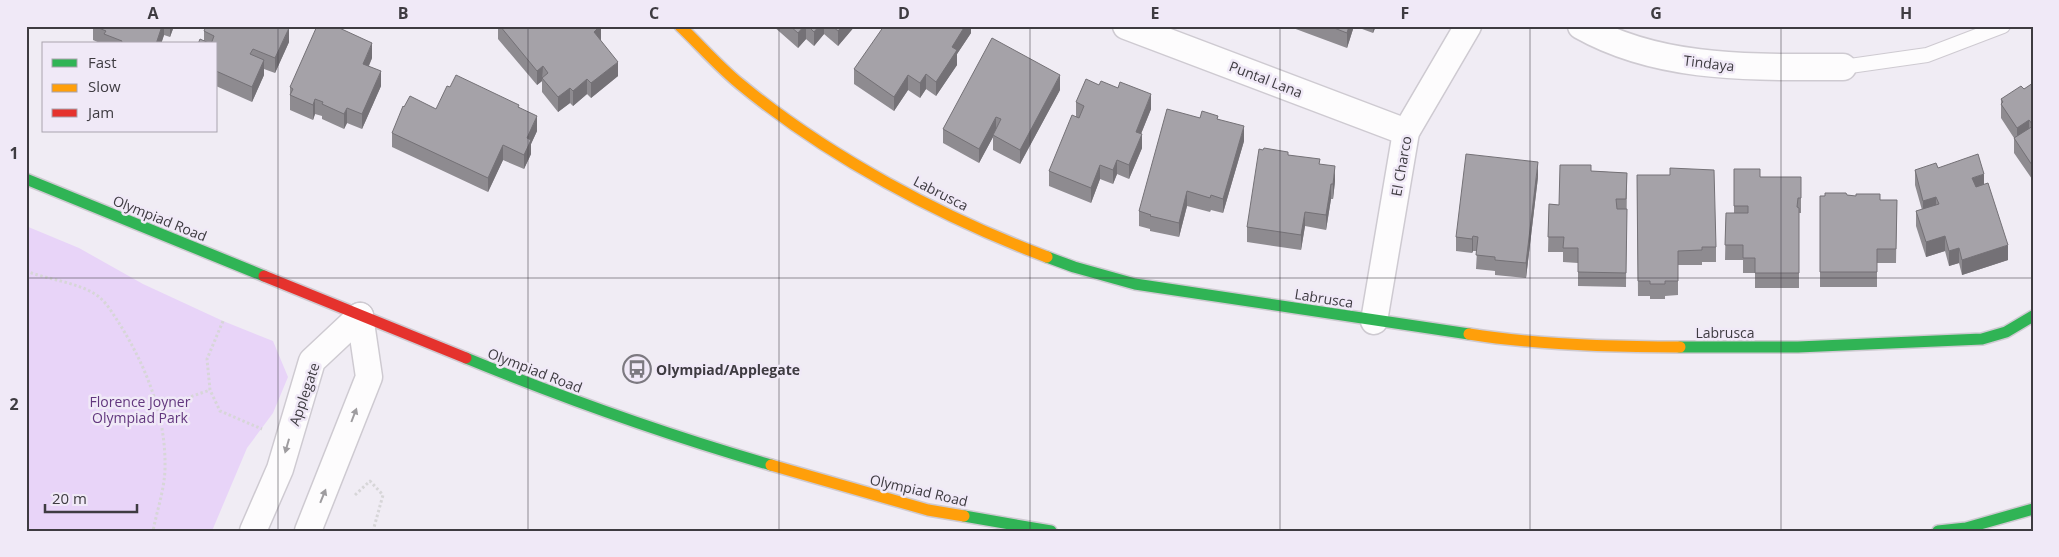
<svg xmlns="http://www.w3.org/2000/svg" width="2059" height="557" font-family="'Open Sans',sans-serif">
<rect width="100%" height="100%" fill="#f0ecf4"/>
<polygon fill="#e8d4f8" points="26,226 79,248 143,284 223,321 273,341 288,377 273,413 247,448 212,531 26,531"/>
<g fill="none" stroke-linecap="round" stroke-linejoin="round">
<defs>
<polyline id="lane" points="1843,67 1927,55 2003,26"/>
<g id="street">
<polyline points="1126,26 1406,132"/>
<path d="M1581,26c80,45 173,41 262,41"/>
<polyline points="1374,321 1406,132 1468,26"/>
<polyline points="253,531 280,469 312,361 360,316"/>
<polyline points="308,531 369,377 360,316"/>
</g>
<g id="fast">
<polyline points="26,179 264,276"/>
<polyline points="1047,257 1074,267 1135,284 1469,334"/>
<polyline points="1680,347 1798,347 1982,339 2006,332 2033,316"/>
<path d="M466,358c100,41 201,77 305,107"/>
<polyline points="964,516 1051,531"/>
<polyline points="1938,531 1966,528 2033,509"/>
</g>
<g id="slow">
<path d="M680,26c20,19 39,41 60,58 87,72 201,133 307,173"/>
<path d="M1469,334c69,11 141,13 211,13"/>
<polyline points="771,465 928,510 964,516"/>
</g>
<polyline id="jam" points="264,276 466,358"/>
</defs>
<use href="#lane" stroke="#cecad1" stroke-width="16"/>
<use href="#street" stroke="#cecad1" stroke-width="29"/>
<use href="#fast" stroke="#cecad1" stroke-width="14"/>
<use href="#slow" stroke="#cecad1" stroke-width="14"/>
<use href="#jam" stroke="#cecad1" stroke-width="14"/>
<g stroke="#d7d6d8" stroke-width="3" stroke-dasharray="2.5 2.5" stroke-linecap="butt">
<path d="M26,271c23,9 52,11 72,25 9,7 15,18 21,27 27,43 47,93 46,144 0,21 -8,43 -12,64"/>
<polyline points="223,321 207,359 210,390 220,411 262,429"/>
<polyline points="158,408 210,390"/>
<polyline points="355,495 370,481 383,495 373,531"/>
</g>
<use href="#lane" stroke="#fdfcfd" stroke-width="14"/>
<use href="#street" stroke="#fdfcfd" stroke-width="26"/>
<use href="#fast" stroke="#30b455" stroke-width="11"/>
<use href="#slow" stroke="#ff9f0a" stroke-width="11"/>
<use href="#jam" stroke="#e5322d" stroke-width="11"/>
</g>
<g fill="#8e8b90">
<polygon points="93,26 174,26 170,37 164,35 161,44 102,44 93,40"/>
<polygon points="498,26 600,26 601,41 618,76 591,98 587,94 573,106 570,103 558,112 542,92 542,81 537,85 498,39"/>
<polygon points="773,26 855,26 838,46 824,34 814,46 806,39 798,48"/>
<polygon points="971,26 971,33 957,54 957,65 936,96 926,89 920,98 908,90 894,111 854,84 854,69"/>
<polygon points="1293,26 1376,26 1373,33 1354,26 1347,48 1293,28"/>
<polygon points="204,31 289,42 275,73 264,69 264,75 252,102 216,86 216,44 198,44 204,41"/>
<polygon points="372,58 369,66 381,86 362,129 347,123 344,129 322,119 322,116 315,114 313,120 290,110 290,87"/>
<polygon points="2033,83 2033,179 2032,179 2014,153 2014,138 2001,118 2001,99 2024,89"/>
<polygon points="1060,90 1020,164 993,150 993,137 979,163 943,143 943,129"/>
<polygon points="1076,102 1151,109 1141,134 1142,148 1129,179 1117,174 1113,184 1100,179 1091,203 1049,186 1049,171 1076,117"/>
<polygon points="404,107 436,109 519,107 537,131 531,144 531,154 524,169 503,160 488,192 392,147 392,133"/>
<polygon points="1200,118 1218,119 1244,141 1223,213 1211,210 1210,212 1187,206 1179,237 1150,231 1150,229 1139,226 1139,211"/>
<polygon points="1288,155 1320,164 1335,181 1333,199 1331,199 1326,230 1305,226 1301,250 1247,242 1247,227"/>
<polygon points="1938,168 1984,184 2008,260 1962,275 1959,263 1949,266 1945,251 1926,257 1916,226 1916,211 1922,210 1915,185 1915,170"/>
<polygon points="1734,169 1760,177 1801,177 1801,213 1799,213 1799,288 1755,288 1755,273 1743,273 1743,260 1725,260 1726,213 1734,213"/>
<polygon points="1591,171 1627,173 1626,287 1578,286 1578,263 1563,262 1563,252 1548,252 1549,204 1559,205"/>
<polygon points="1637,175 1716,247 1716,262 1702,262 1702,265 1678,265 1678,295 1665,296 1665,299 1650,299 1650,296 1638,296"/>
<polygon points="1538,177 1526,278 1495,275 1495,271 1476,269 1477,251 1473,251 1472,253 1456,251 1456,237"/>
<polygon points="1847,195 1880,200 1897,200 1896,263 1877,263 1877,287 1820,287 1820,196"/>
</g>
<g fill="#747176">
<polygon points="162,26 164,26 164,35 161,44 156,44"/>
<polygon points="170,26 174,26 170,37"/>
<polygon points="601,26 601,41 594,32"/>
<polygon points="804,26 806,26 806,39 798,48 798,33"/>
<polygon points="819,26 824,26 824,34 814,46 814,32"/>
<polygon points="843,26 855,26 838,46 838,31"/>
<polygon points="965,26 971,26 971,33 957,54 957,65 936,96 936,82 952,47"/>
<polygon points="1349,26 1354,26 1347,48 1347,33"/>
<polygon points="1373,26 1376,26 1373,33"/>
<polygon points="289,28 289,42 275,73 275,58"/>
<polygon points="372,43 372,58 363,78 363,64"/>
<polygon points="264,60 264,75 252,102 252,87"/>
<polygon points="618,62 618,76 591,98 591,83"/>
<polygon points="543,66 542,81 537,85 537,71"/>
<polygon points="381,71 381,86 362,129 362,114"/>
<polygon points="926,74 926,89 920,98 920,83"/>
<polygon points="908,75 908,90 894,111 894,97"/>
<polygon points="1060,75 1060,90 1020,164 1020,150"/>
<polygon points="587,79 587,94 573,106 573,91"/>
<polygon points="570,88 570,103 558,112 558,97"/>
<polygon points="1151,94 1151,109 1136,146 1136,132"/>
<polygon points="315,99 315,114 313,120 313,105"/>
<polygon points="347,108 347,123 344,129 344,114"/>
<polygon points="537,116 537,131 531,144 531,154 524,169 524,155 527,138"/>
<polygon points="996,117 996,131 993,135 993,137 979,163 979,149"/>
<polygon points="2029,120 2029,134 2017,142 2017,128"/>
<polygon points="1244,126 1244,141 1223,213 1223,199"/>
<polygon points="1142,134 1142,148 1129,179 1129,165"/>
<polygon points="503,145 503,160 488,192 488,178"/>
<polygon points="1117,160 1117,174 1113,184 1113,170"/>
<polygon points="1538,162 1538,177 1526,278 1526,263"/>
<polygon points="2033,164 2033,179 2032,179 2032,165"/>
<polygon points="1100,165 1100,179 1091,203 1091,188"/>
<polygon points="1335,166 1335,181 1333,199 1333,184"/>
<polygon points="1984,174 1984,189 1972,193 1972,178"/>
<polygon points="1331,184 1331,199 1326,230 1326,215"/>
<polygon points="1187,191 1187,206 1179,237 1179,223"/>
<polygon points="1936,197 1936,212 1923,216 1923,201"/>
<polygon points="1305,212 1305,226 1301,250 1301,235"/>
<polygon points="1473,236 1473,251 1472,253 1472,239"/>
<polygon points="1945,236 1945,251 1926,257 1926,242"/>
<polygon points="2008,245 2008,260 1962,275 1962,260"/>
<polygon points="1959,248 1959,263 1949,266 1949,251"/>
</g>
<g fill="#a5a2a8" stroke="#747176">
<polygon points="94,26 162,26 156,44 121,44 122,41 104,34 106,31"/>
<polygon points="206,26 285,26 289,28 275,58 253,49 250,54 264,60 252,87 216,71 216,44 211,44 214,36 204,31"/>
<polygon points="317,26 335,26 372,43 363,64 381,71 362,114 347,108 344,114 322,104 323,102 315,99 313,105 290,95 293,89 290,87"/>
<polygon points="500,26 600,26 594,32 618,62 591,83 587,79 573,91 570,88 558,97 542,78 548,73 543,66 537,71"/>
<polygon points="790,26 804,26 798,33"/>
<polygon points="808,26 819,26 814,32"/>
<polygon points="832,26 843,26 838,31"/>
<polygon points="884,26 965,26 952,47 957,50 936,82 926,74 920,83 908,75 894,97 854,69"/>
<polygon points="1329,26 1349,26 1347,33"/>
<polygon points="992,38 1060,75 1020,150 993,135 1001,119 996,117 979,149 943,129"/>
<polygon points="200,39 211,44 198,44"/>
<polygon points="456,75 519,105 518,107 537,116 527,138 531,140 524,155 503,145 488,178 392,133 403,106 404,107 410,96 436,109 447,86 450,87"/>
<polygon points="1086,79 1099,85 1101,81 1118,88 1120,82 1151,94 1136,132 1142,134 1129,165 1117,160 1113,170 1100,165 1091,188 1049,171 1072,115 1079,118 1084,106 1076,102"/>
<polygon points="2033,83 2033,125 2029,120 2017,128 2001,104 2003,102 2001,99 2021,86 2024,89"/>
<polygon points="1167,109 1200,118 1202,111 1218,116 1217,119 1244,126 1223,199 1211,195 1210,198 1187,191 1179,223 1150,216 1151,215 1139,211"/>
<polygon points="2033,126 2033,164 2032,165 2014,138"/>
<polygon points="1264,148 1288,152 1288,155 1320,159 1319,164 1335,166 1333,184 1331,184 1326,215 1305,212 1301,235 1247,227 1259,149 1263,150"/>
<polygon points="1466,154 1538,162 1526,263 1495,260 1495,257 1476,255 1478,237 1473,236 1472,239 1456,237"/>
<polygon points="1978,154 1984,174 1972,178 1976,187 1988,183 2008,245 1962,260 1959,248 1949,251 1945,236 1926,242 1916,211 1939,204 1936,197 1923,201 1915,170 1936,163 1938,168"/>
<polygon points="1560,165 1591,165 1591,171 1627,173 1626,199 1616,199 1617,209 1627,209 1626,273 1578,272 1578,248 1563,248 1564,237 1548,237 1549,204 1559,205"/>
<polygon points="1670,168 1714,170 1716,247 1702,247 1702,250 1678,251 1678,281 1665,281 1665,284 1650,284 1650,281 1638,281 1637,175 1670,175"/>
<polygon points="1734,169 1760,169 1760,177 1801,177 1801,198 1798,198 1797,207 1799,208 1799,273 1755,273 1755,258 1743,258 1743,245 1725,245 1726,213 1748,213 1748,206 1734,206"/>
<polygon points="1825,193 1846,193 1847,195 1856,196 1856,194 1880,194 1880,200 1897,200 1896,249 1877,249 1877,272 1820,272 1820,196 1825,196"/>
</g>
<defs><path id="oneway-solid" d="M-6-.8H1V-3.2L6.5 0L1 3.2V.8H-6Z" transform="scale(1.25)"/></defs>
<g fill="#9e9c9f">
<use href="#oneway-solid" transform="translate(354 415) rotate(-69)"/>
<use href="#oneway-solid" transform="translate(287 446) rotate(106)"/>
<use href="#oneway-solid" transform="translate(323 496) rotate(-68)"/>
</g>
<path fill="none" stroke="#3e3b41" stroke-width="1" stroke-opacity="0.55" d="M278,26v505M528,26v505M779,26v505M1030,26v505M1280,26v505M1530,26v505M1781,26v505M26,278h2007"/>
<defs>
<symbol id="bus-ring" viewBox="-11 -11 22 22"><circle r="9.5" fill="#f0e9f7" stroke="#7c7980" stroke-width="1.5"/><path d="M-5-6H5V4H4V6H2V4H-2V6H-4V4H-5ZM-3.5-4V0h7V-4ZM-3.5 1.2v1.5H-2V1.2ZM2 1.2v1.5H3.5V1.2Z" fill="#7c7980"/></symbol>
</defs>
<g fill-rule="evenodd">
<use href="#bus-ring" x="621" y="353" width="32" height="32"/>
</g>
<g text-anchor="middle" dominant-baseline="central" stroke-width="5" stroke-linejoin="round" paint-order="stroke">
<g font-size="14" fill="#3e3b41" stroke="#f0e9f7">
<text transform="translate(1709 63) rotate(7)">Tindaya</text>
<text transform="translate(1266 79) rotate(21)">Puntal Lana</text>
<text transform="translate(1401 166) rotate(-80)">El Charco</text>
<text transform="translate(941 193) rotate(27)">Labrusca</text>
<text transform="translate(160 218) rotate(22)">Olympiad Road</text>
<text transform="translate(1324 298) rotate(9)">Labrusca</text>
<text x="1725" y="332">Labrusca</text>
<text transform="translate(535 370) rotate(21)">Olympiad Road</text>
<text transform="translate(304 394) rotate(-71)">Applegate</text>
<text transform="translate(919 490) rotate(13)">Olympiad Road</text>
</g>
<g font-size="14" font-weight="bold" fill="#3e3b41" stroke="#f0e9f7" text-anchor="start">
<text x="656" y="369">Olympiad/Applegate</text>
</g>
<g font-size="14" fill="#62377e" stroke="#f0e9f7">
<text x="140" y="401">Florence Joyner<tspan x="140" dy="16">Olympiad Park</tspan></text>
</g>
</g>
<rect width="2059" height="557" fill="none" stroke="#f0e9f7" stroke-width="55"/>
<rect x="42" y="42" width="175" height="90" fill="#f0e9f7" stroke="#a9a3ae"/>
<rect x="52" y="59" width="25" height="8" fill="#30b455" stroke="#a9a3ae"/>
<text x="88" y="68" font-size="15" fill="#3e3b41">Fast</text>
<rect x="52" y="84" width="25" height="8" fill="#ff9f0a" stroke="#a9a3ae"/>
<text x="88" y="92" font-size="15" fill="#3e3b41">Slow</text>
<rect x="52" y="109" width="25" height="8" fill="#e5322d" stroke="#a9a3ae"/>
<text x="88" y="118" font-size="15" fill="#3e3b41">Jam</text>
<path d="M45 504v8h92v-8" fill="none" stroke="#3e3b41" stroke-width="2.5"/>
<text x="52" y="504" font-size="15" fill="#3e3b41" stroke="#f0e9f7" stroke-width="4" paint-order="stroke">20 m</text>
<rect x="28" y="28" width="2004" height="502" fill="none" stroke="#3e3b41" stroke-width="2"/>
<g font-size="16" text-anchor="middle" font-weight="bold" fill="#3e3b41">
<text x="153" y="19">A</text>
<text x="403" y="19">B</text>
<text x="654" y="19">C</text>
<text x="904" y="19">D</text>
<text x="1155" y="19">E</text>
<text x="1405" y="19">F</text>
<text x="1656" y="19">G</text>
<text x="1906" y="19">H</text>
<text x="14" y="159">1</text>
<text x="14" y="410">2</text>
</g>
</svg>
